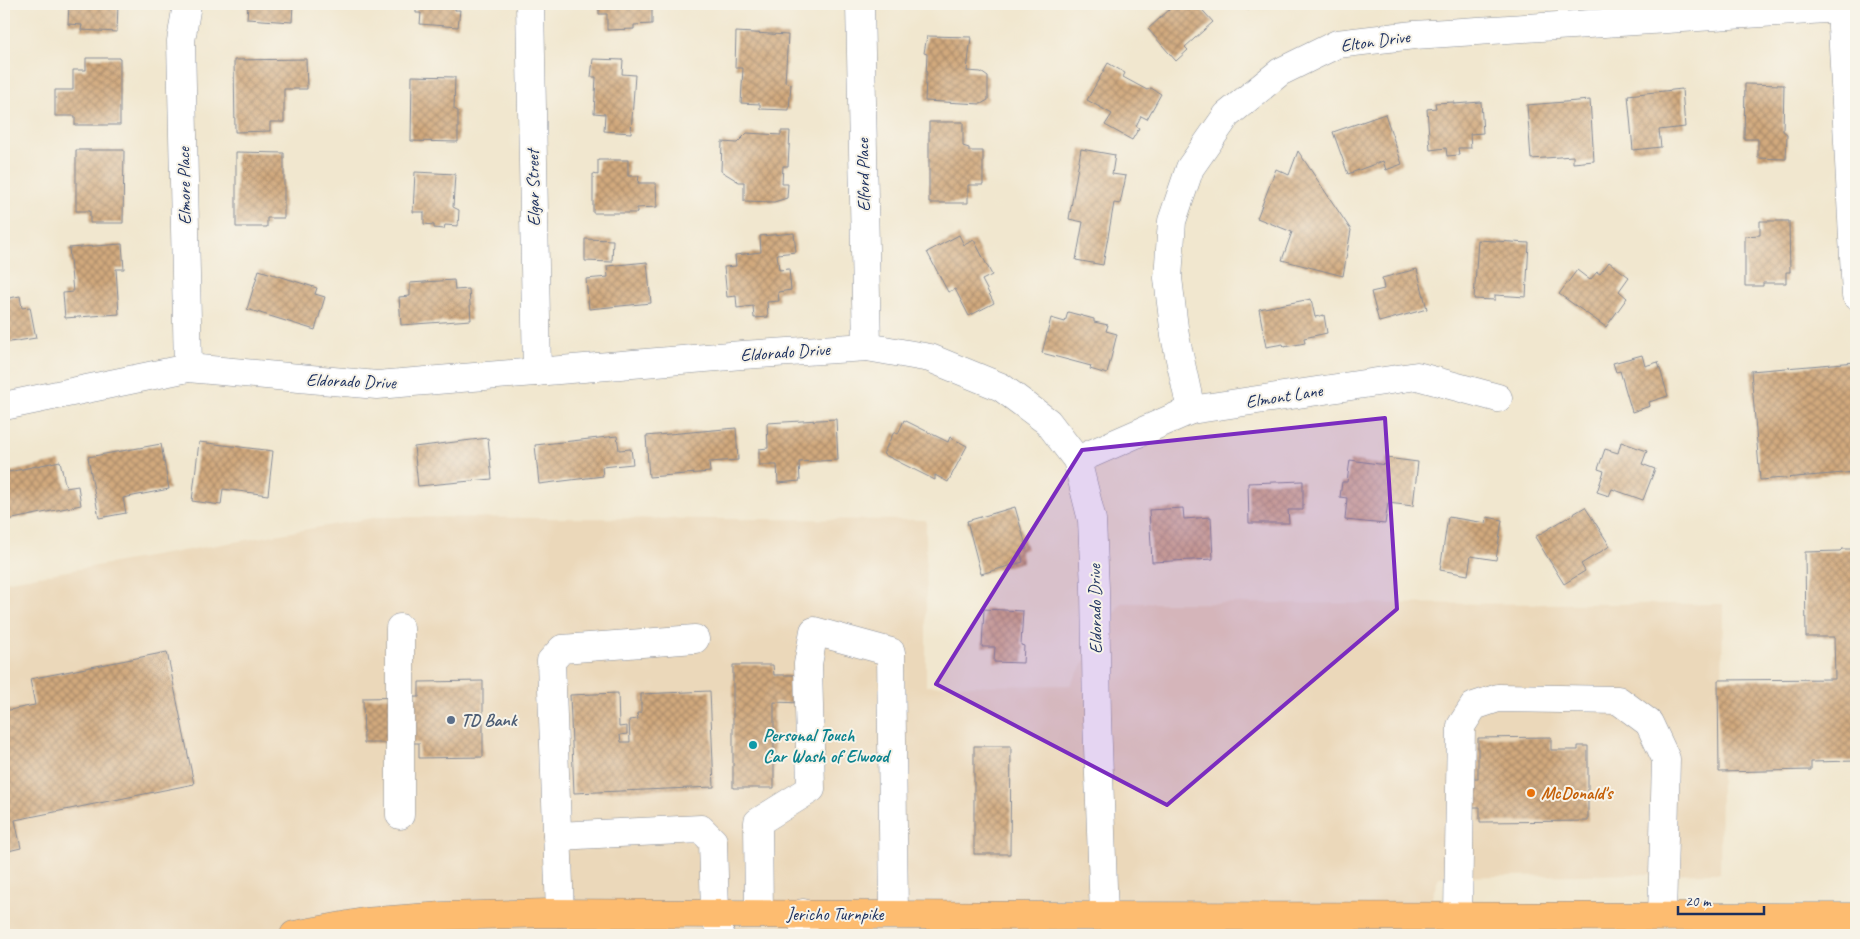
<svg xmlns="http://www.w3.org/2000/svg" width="1860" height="939" font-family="Caveat,sans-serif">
<defs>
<pattern id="building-cross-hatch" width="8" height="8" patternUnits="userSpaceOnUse" patternTransform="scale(1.25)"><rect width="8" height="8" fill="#d1a97d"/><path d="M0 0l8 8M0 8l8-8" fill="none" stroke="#a98a6a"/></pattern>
</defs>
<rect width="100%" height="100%" fill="#f7f3e8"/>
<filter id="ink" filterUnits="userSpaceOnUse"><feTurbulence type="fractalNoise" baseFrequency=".02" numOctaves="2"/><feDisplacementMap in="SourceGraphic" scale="10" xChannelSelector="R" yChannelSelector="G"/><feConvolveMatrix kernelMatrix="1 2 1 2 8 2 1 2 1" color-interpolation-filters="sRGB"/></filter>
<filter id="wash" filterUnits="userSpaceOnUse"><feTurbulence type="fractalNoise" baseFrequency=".0096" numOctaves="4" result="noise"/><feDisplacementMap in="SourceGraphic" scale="20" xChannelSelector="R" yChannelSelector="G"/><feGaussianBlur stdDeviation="1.12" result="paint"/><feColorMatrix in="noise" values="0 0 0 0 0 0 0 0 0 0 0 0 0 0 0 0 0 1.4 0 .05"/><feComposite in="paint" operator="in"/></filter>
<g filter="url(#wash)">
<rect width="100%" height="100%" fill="#f1e7cf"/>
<polygon fill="#ebd8ba" points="378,517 926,520 926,686 1070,685 1121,603 1723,604 1720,873 1439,877 1418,935 4,935 4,582"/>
<g id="blocks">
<g fill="url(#building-cross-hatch)">
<polygon points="69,4 118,4 117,32 81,30 82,25 68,24"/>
<polygon points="248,4 293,4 292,22 247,19"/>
<polygon points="416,4 455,4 455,10 460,10 458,27 420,24 421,13 416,13"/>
<polygon points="599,4 652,4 652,24 634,25 634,29 607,30 607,14 599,14"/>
<polygon points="1165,4 1197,4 1213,22 1185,47 1188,50 1176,61 1148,29 1170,9"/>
<polygon points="1245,4 1259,4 1248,10"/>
<polygon points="736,32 788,35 785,82 791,84 789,110 760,109 760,104 741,103 743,68 735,68"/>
<polygon points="927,36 971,37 967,71 981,72 988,77 988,100 981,104 925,101 927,54 924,53"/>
<polygon points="86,58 120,58 120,125 75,125 75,116 55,116 55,90 73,90 73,70 86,70"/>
<polygon points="306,59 307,89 284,89 284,122 270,122 270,131 235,132 234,60"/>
<polygon points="593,59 623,60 622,74 635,75 631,133 604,131 605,114 594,113 596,77 591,77"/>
<polygon points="1108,63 1125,73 1123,77 1147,90 1151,88 1161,94 1147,119 1141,116 1136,126 1139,128 1132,140 1105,125 1112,114 1087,100"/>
<polygon points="412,76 455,77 454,109 458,111 458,142 411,141"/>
<polygon points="1745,84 1784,85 1783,131 1787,134 1786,159 1758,158 1758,139 1744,139"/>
<polygon points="1682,89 1685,127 1659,130 1661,147 1633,150 1628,95"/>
<polygon points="1590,100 1594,161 1573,163 1573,156 1531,159 1527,105"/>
<polygon points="1454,102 1454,104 1481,102 1483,133 1470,134 1471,148 1458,148 1459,155 1447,156 1446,148 1430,150 1427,109 1436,108 1435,103"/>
<polygon points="1385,114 1402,164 1386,170 1383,161 1348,174 1333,132"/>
<polygon points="929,122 963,122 963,146 969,148 969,151 983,151 983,185 968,185 968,203 929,203"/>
<polygon points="781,131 790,131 788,166 783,166 782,184 788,184 787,198 774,202 744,201 744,182 739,182 721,171 722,142 737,143 747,133 781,135"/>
<polygon points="1081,149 1115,155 1112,174 1126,176 1120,204 1114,203 1103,265 1076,260 1083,222 1069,219"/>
<polygon points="76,150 124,150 123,223 90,223 90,211 76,211"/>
<polygon points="1298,151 1351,230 1343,276 1282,260 1292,232 1257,218 1276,169 1289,175"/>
<polygon points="236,152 284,153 284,218 267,218 267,227 236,227"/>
<polygon points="598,160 628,160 628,176 639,176 638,183 656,183 657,207 637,208 637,213 593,213 593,174 598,175"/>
<polygon points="415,172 455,174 453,207 459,210 458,226 445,225 444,229 434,228 434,225 424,224 424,212 413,212"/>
<polygon points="1760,221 1789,221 1790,272 1786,272 1786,283 1763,283 1763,286 1745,286 1745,236 1760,235"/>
<polygon points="794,233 796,252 777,254 779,270 789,269 791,290 778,292 779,301 767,302 768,317 754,318 753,306 737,308 736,296 727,297 724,267 736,266 735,255 761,252 760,236"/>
<polygon points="959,235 964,245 974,240 992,275 982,280 994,303 969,316 955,289 948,292 927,252"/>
<polygon points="585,239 613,240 612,262 585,261"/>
<polygon points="1478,240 1529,243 1526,297 1495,295 1495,300 1474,299"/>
<polygon points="122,244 124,269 116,269 119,314 65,318 63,293 73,292 69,248"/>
<polygon points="647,262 651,303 589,309 586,279 608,277 607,266"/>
<polygon points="1609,262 1629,277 1619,291 1627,298 1606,327 1559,294 1577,270 1590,280 1597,272 1600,274"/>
<polygon points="1417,269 1427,309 1379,322 1371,292 1384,289 1382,278"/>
<polygon points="259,270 317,288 315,294 325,297 315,330 247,309"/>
<polygon points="454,280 455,290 469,289 471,320 401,325 399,297 410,296 410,283"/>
<polygon points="20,296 22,308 30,307 36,338 4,343 4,299"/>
<polygon points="1311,299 1315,317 1324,315 1327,333 1304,338 1305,343 1284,347 1283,344 1266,347 1259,309"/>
<polygon points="1068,312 1094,319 1094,322 1108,325 1106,331 1117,334 1107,374 1090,369 1091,366 1042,353 1051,318 1065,322"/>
<polygon points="1642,355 1645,366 1658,362 1668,396 1649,402 1650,406 1632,412 1620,371 1616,372 1613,363"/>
<polygon points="1856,362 1856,472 1760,480 1751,371"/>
<polygon points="836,419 838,460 799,462 800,481 778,483 777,465 759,465 759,449 768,448 767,423"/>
<polygon points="904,420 948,442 950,437 967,446 948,482 935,475 935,480 883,454 894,432 898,434"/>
<polygon points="736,428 738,460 709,462 710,472 649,477 646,436"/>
<polygon points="617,436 619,450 631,449 633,464 602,467 603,476 539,484 535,445"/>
<polygon points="488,438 492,479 418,486 414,447"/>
<polygon points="199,442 273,451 268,495 223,489 221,505 192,501"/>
<polygon points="1621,442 1647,451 1642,464 1655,469 1643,500 1612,489 1609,496 1597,492 1604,471 1598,469 1605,449 1618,453"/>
<polygon points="161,444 169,489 123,498 126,513 99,518 88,457"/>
<polygon points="1386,458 1418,462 1413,506 1388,503 1385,524 1345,520 1347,498 1340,497 1342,482 1347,482 1350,460 1386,465"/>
<polygon points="60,461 66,488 78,486 81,505 8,520 4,506 4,473"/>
<polygon points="1303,481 1303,510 1288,510 1289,523 1249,523 1248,483"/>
<polygon points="1015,507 1027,549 1020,551 1023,562 981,574 967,521"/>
<polygon points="1585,507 1610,546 1581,564 1585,571 1564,584 1535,537"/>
<polygon points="1183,508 1184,519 1211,517 1213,559 1152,562 1149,510"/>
<polygon points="1448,517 1486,523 1487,517 1502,520 1496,560 1471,556 1468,575 1440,570"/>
<polygon points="1842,549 1856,549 1856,761 1811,762 1811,770 1719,772 1718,680 1835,679 1834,637 1806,637 1805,552 1840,551"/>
<polygon points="984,609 1023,611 1021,645 1024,646 1023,663 994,662 995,647 982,647"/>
<polygon points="167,652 194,784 15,820 21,848 4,852 4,711 35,705 30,679"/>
<polygon points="733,665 773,665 774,675 801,675 802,703 774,702 774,788 733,788"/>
<polygon points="483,681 483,757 419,758 419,743 364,743 363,698 419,697 419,682"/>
<polygon points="710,691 714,787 574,793 570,695 618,693 619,727 627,726 627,734 620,735 621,742 630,742 629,720 638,719 637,713 641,713 641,694"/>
<polygon points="1551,737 1551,750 1578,750 1578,746 1588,746 1588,821 1480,822 1480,807 1473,807 1473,779 1478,779 1478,738"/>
<polygon points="974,746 1011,746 1010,854 974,854"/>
</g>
</g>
</g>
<g filter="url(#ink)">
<use href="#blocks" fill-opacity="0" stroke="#868b96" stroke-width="1"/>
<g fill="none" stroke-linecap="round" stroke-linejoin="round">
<defs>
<g id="minor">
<polyline points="187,4 181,41 188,368"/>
<polyline points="530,4 537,372"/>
<polyline points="860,4 867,347"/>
<polyline points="1841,8 1856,295"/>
<polyline points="4,406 188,368 377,385 742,355 867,347 930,358 1001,387 1048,422 1077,460 1092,520 1095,589 1097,718 1104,916 1141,935"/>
<polyline points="1191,410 1175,336 1168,278 1172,221 1190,168 1227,115 1280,72 1337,44 1414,35 1841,8 1856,6"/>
<polyline points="1077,460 1191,410 1417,376 1498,398"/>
<polyline points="400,815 400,628"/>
<polyline points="557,836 701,829 713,841 715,912 720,935"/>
<polyline points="560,913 551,661 562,649 695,639"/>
<polyline points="759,913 758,822 811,789 808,664 814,631 891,652 894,914"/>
<polyline points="803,913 804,935"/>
<polyline points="1458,916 1461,726 1474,706 1498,698 1618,700 1649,723 1666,759 1662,916"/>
</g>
<polyline id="major" points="294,935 364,922 442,916 548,913 1064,916 1856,917"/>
</defs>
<use href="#minor" stroke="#868b96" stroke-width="29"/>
<use href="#major" stroke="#868b96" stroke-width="29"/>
<use href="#minor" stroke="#fff" stroke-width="28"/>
<use href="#major" stroke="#fdbc70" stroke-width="28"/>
</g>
</g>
<path fill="#7b2cbf" fill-opacity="0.2" stroke="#7b2cbf" stroke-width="4" stroke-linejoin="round" d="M1385,418l12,191 -230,196 -231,-121 146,-234z"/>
<circle fill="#5c6f8a" stroke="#f7f3e8" stroke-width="2" cx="451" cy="720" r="5"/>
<circle fill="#0f9aa8" stroke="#f7f3e8" stroke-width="2" cx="753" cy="745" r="5"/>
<circle fill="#e8710a" stroke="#f7f3e8" stroke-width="2" cx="1531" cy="793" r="5"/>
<g text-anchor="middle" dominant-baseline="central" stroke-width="4" stroke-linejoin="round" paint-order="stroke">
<g font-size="18" fill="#1b2f5e" stroke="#f7f3e8">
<text transform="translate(1375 41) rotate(-8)">Elton Drive</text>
<text transform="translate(863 175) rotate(-91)">Elford Place</text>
<text transform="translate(184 186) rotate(-91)">Elmore Place</text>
<text transform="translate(533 188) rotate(-91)">Elgar Street</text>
<text transform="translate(785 352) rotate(-4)">Eldorado Drive</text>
<text transform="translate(351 381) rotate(2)">Eldorado Drive</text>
<text transform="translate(1284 396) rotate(-9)">Elmont Lane</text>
<text transform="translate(1095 609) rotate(-91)">Eldorado Drive</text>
<text x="835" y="914">Jericho Turnpike</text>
</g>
<g font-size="18" font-weight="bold" fill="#4e5e75" stroke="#f7f3e8" text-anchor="start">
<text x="461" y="720">TD Bank</text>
</g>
<g font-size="18" font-weight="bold" fill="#0d838f" stroke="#f7f3e8" text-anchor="start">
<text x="763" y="735">Personal Touch<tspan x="763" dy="21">Car Wash of Elwood</tspan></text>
</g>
<g font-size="18" font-weight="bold" fill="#c56008" stroke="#f7f3e8" text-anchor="start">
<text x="1541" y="793">McDonald's</text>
</g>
</g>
<rect width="1860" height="939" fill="none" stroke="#f7f3e8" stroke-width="20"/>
<path d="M1678 906v8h86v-8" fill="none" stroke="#1b2f5e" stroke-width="2.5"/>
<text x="1685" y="906" font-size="15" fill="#1b2f5e" stroke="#f7f3e8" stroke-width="4" paint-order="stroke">20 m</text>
</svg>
